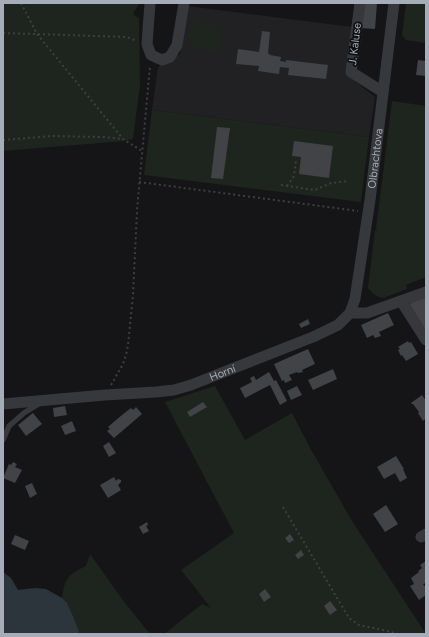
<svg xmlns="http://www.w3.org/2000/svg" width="429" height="637" font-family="Figtree,sans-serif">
<rect width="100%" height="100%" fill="#151517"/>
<polygon fill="#212124" points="187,6 352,27 347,75 375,97 369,137 152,110 158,67 180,54"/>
<g fill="#1d251e">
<polygon points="3,3 140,3 133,13 135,16 139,18 140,85 133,139 124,141 3,151"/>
<polygon points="406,3 426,3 426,43 406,40 402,35"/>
<polygon points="190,20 210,23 220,30 219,52 195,48 187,36"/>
<path d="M392,101l34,5v171l-20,8 1,4 -24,9c-7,-1 -11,-5 -15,-10l7,-58h3l-2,-1z"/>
<polygon points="152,110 369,137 361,202 144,175"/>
<polygon points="215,386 245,440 292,413 309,446 352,521 426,634 164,634 202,604 211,608 181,570 234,533 165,402"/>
<path d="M90,554l32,45 28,35h-70c-5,-13 -9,-26 -18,-36 3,-21 6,-23 24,-32z"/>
</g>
<polygon fill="#2b353b" points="3,572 11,578 18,590 35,588 46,589 62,598 67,603 73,616 80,634 3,634"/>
<g fill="#414347">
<polygon points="363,3 377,3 375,29 360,28"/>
<polygon points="262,31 270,32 268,53 270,55 281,57 280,61 286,62 286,60 328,65 326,79 288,75 289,68 280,67 279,74 258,71 259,66 236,64 238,49 259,52"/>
<polygon points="418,60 426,61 426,76 416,75"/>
<polygon points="217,127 230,128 223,179 211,178"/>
<polygon points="294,141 333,146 329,178 299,174 301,157 292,156"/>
<polygon points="426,296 426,331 410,305 411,302"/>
<polygon points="388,313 394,325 379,332 381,336 375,338 373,335 367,338 361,325"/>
<polygon points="308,319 310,324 301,328 299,324"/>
<polygon points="408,341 409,343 411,342 418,354 406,361 402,355 401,356 398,350 400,349 398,347"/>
<polygon points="308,349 315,364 302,370 303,372 298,373 297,372 289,375 292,380 285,383 284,380 282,381 274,364"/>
<polygon points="333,369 337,379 313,390 308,380"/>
<polygon points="269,372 274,381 276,380 287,401 280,405 270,385 245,398 240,388 252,382 250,378 254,376 256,380"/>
<polygon points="297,386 302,395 291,400 287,391"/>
<polygon points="422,395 426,401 426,418 423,421 418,413 419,412 413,404 412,404 411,403"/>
<polygon points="203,402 207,407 190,417 187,412"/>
<polygon points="65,406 67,415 54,417 53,408"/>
<polygon points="136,407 142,414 114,438 107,431 110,429 108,427 122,415 131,408 133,410"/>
<polygon points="33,413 42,424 26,436 18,425"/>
<polygon points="72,421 76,431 65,435 61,426"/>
<polygon points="109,442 116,453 109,457 103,446"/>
<polygon points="396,456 404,469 403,469 407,478 400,482 395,473 384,479 377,467"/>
<polygon points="13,462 17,464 15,467 22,470 15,483 3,478 9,464 11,465"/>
<polygon points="114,477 116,481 118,479 121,480 121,482 118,485 121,490 108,498 100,485"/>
<polygon points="32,483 37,494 30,498 25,486"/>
<polygon points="386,505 398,524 385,532 373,514"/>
<polygon points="147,522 148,525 146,526 149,531 143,534 139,527"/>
<polygon points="290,534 294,540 289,543 285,538"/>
<polygon points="15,535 29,541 25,550 11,544"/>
<polygon points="301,550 304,555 298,559 295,555"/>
<polygon points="426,561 426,583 423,584 426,588 426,595 419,600 410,586 414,584 411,578 419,572 418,571 422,568 420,565"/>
<polygon points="265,589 271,597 264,602 259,594"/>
<polygon points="330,601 337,610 330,615 324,606"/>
</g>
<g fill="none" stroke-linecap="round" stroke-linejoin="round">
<g stroke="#3c3f43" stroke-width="2" stroke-dasharray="2 3" stroke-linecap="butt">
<polyline points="21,3 37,34 123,139 142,151"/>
<polyline points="3,33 127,37 137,41"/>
<polyline points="3,140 52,136 104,137 123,139"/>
<polyline points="139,182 358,211"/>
<polyline points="281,185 315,190 331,183 349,181"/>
<polyline points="287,186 294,176 296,160"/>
<polyline points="111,385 123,364 126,355 128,345 133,295 137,210 150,66"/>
<polyline points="283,507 349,618 359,625 392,632 393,634"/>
</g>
<polyline stroke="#36383c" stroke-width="5.5" points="3,440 9,426 24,413 40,403"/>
<g stroke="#36383c" stroke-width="11">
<polyline points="150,3 147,44 151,55 162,60 170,57 177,45 184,3"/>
<polyline points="360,3 351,72 383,92"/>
<polyline points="401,301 426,340"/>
<polyline points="350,313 367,313 426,292"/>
<path id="s1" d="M3,404l102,-9 51,-3 18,-2 17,-5 122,-48 25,-12 12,-12 5,-14 15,-99 24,-197"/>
<polyline points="421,537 426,534"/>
</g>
</g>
<g text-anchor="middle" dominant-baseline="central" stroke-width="3.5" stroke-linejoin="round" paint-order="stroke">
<g font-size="11" fill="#a7adb8" stroke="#101012">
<text transform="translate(355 44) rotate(-83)">J. Kaluse</text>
<text stroke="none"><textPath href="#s1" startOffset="522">Olbrachtova</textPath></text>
<text stroke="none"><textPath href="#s1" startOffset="223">Horní</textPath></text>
</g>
</g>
<rect width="429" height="637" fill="none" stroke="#a7adb8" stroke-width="8"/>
</svg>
